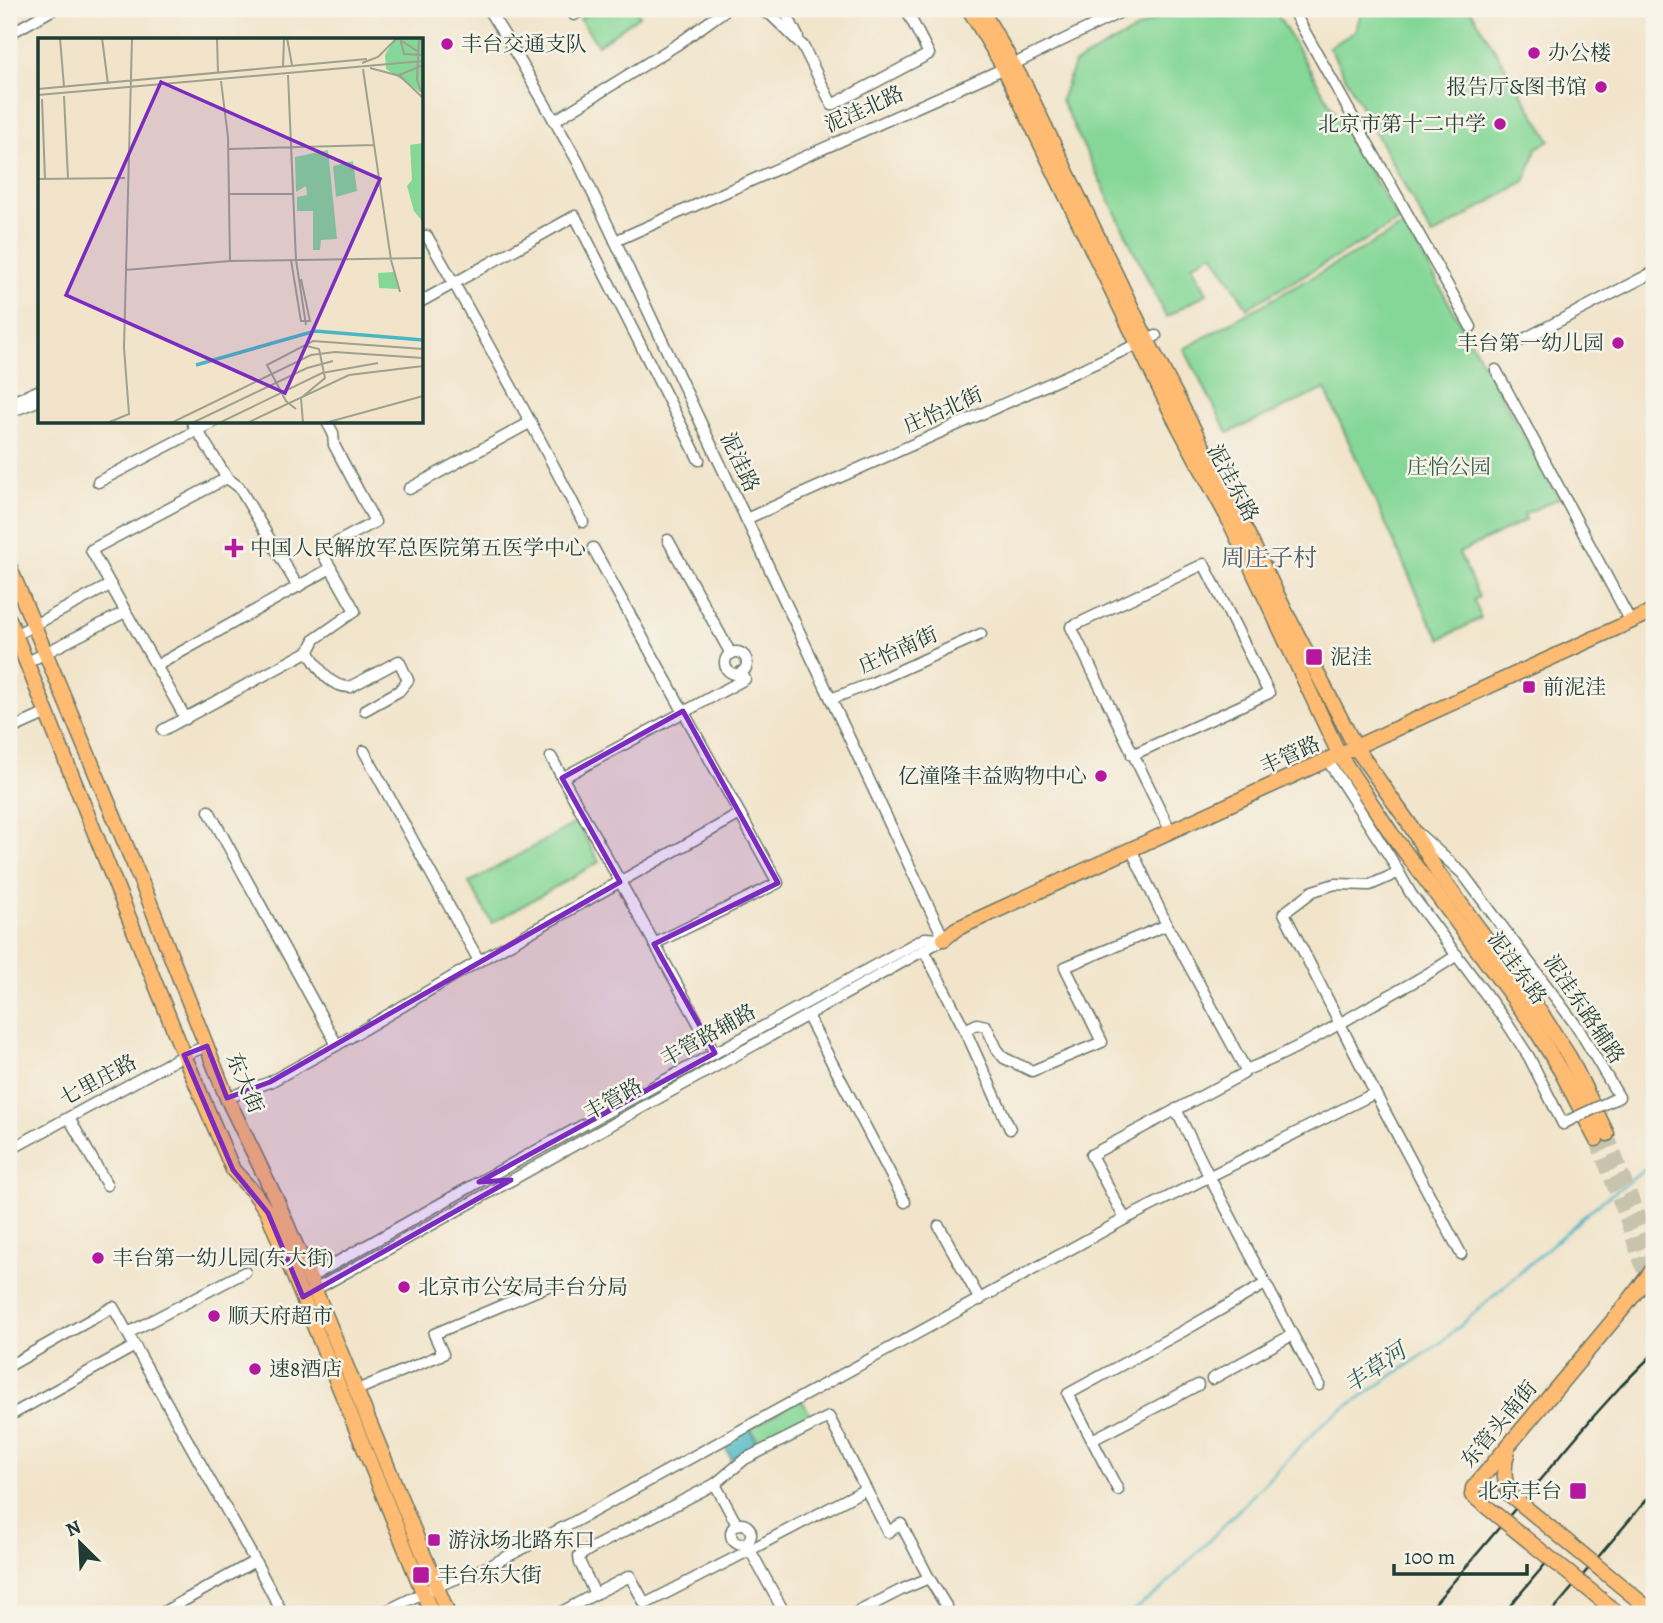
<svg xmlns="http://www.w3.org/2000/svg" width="1663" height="1623" font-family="Alegreya,'Noto Serif SC',serif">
<rect width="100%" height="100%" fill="#f7f3e8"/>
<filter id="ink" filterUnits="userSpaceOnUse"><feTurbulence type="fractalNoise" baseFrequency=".0143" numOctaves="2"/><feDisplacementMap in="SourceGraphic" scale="14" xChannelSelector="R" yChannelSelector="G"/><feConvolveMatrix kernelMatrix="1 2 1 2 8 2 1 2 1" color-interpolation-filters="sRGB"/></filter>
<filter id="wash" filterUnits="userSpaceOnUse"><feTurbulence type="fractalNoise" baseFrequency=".00686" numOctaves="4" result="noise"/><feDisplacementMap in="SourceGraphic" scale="28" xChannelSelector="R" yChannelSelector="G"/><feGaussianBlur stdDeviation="1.57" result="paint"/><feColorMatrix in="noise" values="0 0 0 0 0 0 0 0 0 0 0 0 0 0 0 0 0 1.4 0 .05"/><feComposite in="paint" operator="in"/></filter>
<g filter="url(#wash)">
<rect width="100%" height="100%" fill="#f1e4ca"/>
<g fill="#85d797" stroke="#528a66" stroke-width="2">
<polygon points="596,9 635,9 640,15 598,45 580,19"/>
<polygon points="1173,9 1274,9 1399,221 1247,308 1213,253 1192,265 1207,293 1166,317 1061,100 1074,64"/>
<polygon points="1365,9 1470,9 1550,140 1537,148 1525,181 1432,236 1329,47 1355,32 1360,16"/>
<polygon points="1405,225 1559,498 1524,514 1526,520 1459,553 1479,597 1474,600 1481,618 1441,639 1429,620 1325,389 1228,433 1184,349"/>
<polygon points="577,822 599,862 492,923 469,883"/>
<polygon points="801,1399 811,1416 760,1444 751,1428"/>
</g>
<polygon fill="#49b6c4" stroke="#347a7c" stroke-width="2" points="749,1428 758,1445 731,1459 723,1442"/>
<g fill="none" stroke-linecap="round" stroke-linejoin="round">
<polyline stroke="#49b6c4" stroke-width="2.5" points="1128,1614 1162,1589 1324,1422 1439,1344 1598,1204 1654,1163"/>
</g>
</g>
<g filter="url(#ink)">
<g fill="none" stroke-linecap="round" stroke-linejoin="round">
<g stroke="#c7c3ac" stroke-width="14" stroke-dasharray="14 7" stroke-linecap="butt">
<polyline points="1607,1134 1654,1257"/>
<polyline points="1596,1139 1626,1218 1654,1301"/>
</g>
<defs>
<g id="minor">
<polyline points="488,9 518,57 578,162 944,939"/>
<polyline points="756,9 771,15 803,46 832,105 929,54 906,9"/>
<polyline points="784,9 798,37"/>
<polyline points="1292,9 1471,327"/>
<polyline points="574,15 584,9"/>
<polyline points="9,34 54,9"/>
<polyline points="554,121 678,44 727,9"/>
<path d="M422,236h5c54,94 106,189 156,286"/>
<polyline points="615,241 1014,64 1127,9"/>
<polyline points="422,301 575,216 699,460"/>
<polyline points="1520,341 1654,272"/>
<polyline points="1496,370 1631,622"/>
<polyline points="9,403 40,390"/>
<polyline points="9,410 15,410 40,400"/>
<polyline points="227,478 239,487 298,587"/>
<polyline points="98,482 213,422"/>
<polyline points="409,489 531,422"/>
<polyline points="746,519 1156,336"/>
<polyline points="668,540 731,654"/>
<polyline points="15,635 110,585"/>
<path d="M308,651c11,17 20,36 42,36l49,-26 9,19 -9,11 -34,19"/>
<circle cx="736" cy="663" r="11"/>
<polyline points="26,663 125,612"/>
<polyline points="156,666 331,568"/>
<polyline points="831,699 872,683 981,634"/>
<polyline points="186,719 91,550 227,478 192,422"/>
<polyline points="9,730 47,713"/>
<polyline points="163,730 309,651 315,639 355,611 321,551 375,522 334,445 333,433 327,422"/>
<polyline points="364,751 479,961"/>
<polyline points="1132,755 1269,693 1204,564 1071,627 1171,832"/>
<polyline points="551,757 715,1053"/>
<polyline points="1328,761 1390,857 1411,894 1507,1023 1529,1057 1563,1124 1570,1120"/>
<polyline points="562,778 745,679 741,672"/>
<polyline points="209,811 337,1045"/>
<polyline points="1419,834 1463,874 1578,1028 1619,1097 1615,1099"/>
<polyline points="1131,849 1167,925 1246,1070"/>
<polyline points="1393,875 1370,885 1335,884 1313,891 1284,913 1375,1093 1461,1254"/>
<polyline points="654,944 778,883 740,814"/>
<polyline points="924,950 965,1030 1010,1129"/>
<polyline points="807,1015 905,1202"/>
<polyline points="965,1030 977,1024 986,1026 997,1049 1004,1058 1032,1071 1102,1042 1065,967 1167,925"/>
<polyline points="227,1098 270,1082 337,1045 479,961 740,814 593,548"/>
<polyline points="1176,1109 1209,1176 1319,1385"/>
<polyline points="69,1118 107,1185"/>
<polyline points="9,1150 184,1055 207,1046"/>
<path d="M1125,1219l-34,-64 152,-81 3,-4c44,-17 85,-41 126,-65 29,-16 58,-31 85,-50"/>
<polyline points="939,1226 980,1300"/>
<polyline points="309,1278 479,1182 925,938 944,939"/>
<polyline points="311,1292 944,939"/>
<polyline points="128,1333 245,1272"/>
<polyline points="9,1366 113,1307 255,1561 160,1614"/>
<polyline points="1212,1379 1292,1335"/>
<polyline points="357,1390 443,1354 434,1334 548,1286"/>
<polyline points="9,1416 135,1346"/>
<polyline points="1092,1440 1198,1385"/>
<polyline points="715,1484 737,1525"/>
<polyline points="1118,1490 1068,1394 1185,1330 1265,1284"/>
<circle cx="741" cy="1534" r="10"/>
<polyline points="746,1543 750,1550 866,1489"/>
<polyline points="255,1561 283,1614"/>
<polyline points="595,1594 630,1576 645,1604 750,1550 785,1614"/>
<polyline points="380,1614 437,1586 487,1567 574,1522 1125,1219 1375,1093"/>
<polyline points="558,1614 595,1594 580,1563 579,1556 592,1548 715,1484 745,1459 829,1417 888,1532 901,1524 929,1578 951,1614"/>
<polyline points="854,1614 903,1589 929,1578"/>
</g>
<g id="major">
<polyline points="969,9 1004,68 1173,416 1227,516 1340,756 1391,833 1533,1025 1562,1073 1596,1139"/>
<polyline points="981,9 1026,87 1147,340 1238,514 1285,611 1356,748 1410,825 1438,873 1543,1016 1570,1058 1607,1134"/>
<polyline points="9,566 148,898 227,1098 277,1201 322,1307 448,1614"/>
<polyline points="9,619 184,1055 233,1170 255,1194 268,1213 432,1614"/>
<polyline points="944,939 956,929 1654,611"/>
</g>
<polyline id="highway" points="9,11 12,9"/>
</defs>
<use href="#minor" stroke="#687768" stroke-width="13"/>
<use href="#major" stroke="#687768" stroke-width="17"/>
<use href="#highway" stroke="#687768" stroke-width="18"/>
<use href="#minor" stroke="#fff" stroke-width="10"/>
<use href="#major" stroke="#febb71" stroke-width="14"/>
<use href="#highway" stroke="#febb71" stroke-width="16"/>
<g stroke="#1f3d34" stroke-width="2.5">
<polyline points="1426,1614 1593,1417 1621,1386 1654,1353"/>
<polyline points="1503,1614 1547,1562"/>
<polyline points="1550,1614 1654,1491"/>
<polyline points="1651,1614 1654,1611"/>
</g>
<defs>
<polyline id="minor-bridge" points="1570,1120 1615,1099"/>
<g id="major-bridge">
<path d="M1508,1450c-5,16 -5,29 1,44l145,119"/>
<polyline points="1619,1614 1472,1495 1473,1488 1626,1305 1654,1268"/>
</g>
</defs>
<use href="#minor-bridge" stroke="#687768" stroke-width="13" stroke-linecap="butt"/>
<use href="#major-bridge" stroke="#687768" stroke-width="17" stroke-linecap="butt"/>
<use href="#minor-bridge" stroke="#fff" stroke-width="10"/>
<use href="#major-bridge" stroke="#febb71" stroke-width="14"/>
</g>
</g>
<path fill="#7b2cbf" fill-opacity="0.2" stroke="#7b2cbf" stroke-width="5" stroke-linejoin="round" d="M683,711l95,172 -124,61 61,109 -236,129 32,-2 -208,117 -35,-84 -35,-43 -49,-115 23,-9 20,52 43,-16 350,-200 -58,-104z"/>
<g fill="#b5179e" stroke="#f7f3e8" stroke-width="2.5">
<circle cx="447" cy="44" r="7"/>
<circle cx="1534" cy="53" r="7"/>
<circle cx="1601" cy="87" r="7"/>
<circle cx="1500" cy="124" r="7"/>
<circle cx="1618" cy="343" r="7"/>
<path d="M230.5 537.5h7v7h7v7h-7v7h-7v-7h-7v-7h7z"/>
<rect x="1305" y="648" width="18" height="18" rx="3.5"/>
<rect x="1522" y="680" width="14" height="14" rx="3.5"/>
<circle cx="1101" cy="776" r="7"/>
<circle cx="98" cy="1258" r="7"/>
<circle cx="404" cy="1287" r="7"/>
<circle cx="214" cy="1316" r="7"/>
<circle cx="255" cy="1369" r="7"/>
<rect x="1569" y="1482" width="18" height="18" rx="3.5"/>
<rect x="427" y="1533" width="14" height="14" rx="3.5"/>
<rect x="412" y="1566" width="18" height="18" rx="3.5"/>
</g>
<g text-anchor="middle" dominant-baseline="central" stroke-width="5" stroke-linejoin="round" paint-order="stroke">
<g font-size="21" fill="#1f3d34" stroke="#f7f3e8" text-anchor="start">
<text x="461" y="44">丰台交通支队</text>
<text x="1548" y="53">办公楼</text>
<text x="1587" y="87" text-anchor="end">报告厅&amp;图书馆</text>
<text x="1486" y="124" text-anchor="end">北京市第十二中学</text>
<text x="1604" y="343" text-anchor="end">丰台第一幼儿园</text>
<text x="250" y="548">中国人民解放军总医院第五医学中心</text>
<text x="1330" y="657">泥洼</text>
<text x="1543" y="687">前泥洼</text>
<text x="1087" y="776" text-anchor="end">亿潼隆丰益购物中心</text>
<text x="112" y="1258">丰台第一幼儿园(东大街)</text>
<text x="418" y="1287">北京市公安局丰台分局</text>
<text x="228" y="1316">顺天府超市</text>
<text x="269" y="1369">速8酒店</text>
<text x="1562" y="1491" text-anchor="end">北京丰台</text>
<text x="448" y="1540">游泳场北路东口</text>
<text x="437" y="1575">丰台东大街</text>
</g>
<g font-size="21" fill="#1f3d34" stroke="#f7f3e8">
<text transform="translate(864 109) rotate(-24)">泥洼北路</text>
<text transform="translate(943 410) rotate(-24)">庄怡北街</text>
<text transform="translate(740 462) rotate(65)">泥洼路</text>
<text transform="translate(1233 483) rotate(62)">泥洼东路</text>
<text transform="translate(898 650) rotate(-24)">庄怡南街</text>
<text transform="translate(1290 755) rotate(-24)">丰管路</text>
<text transform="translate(1517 968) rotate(54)">泥洼东路</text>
<text transform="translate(1584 1009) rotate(56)">泥洼东路辅路</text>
<text transform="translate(708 1035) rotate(-29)">丰管路辅路</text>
<text transform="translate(98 1080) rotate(-28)">七里庄路</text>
<text transform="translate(245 1083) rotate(67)">东大街</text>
<text transform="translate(613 1099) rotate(-29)">丰管路</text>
<text transform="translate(1499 1424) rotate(-50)">东管头南街</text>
</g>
<g font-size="21" fill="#335c48" stroke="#f7f3e8">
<text x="1449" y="467">庄怡公园</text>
</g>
<g font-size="23" font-style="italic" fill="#2a5b58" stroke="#f7f3e8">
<text transform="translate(1375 1368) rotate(-34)">丰草河</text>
</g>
<g font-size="24" fill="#505e69" stroke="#f7f3e8">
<text x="1269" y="558">周庄子村</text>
</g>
</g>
<g transform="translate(38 38)">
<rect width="385" height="385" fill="#f1e4ca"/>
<path d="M357,0h28v56l-37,-25 -1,-14zM385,105v79l-9,-11 -7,-25 5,-6 -2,-35zM290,112l9,89 -16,1 -1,10h-7v-39h-16v-14l10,-2 -1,-9 -10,6 -1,-35zM315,123l4,30 -21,6 -3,-31zM356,234l4,17 -19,-1 -1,-15z" fill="#85d797"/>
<path fill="none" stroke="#49b6c4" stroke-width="3.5" d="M158,327l119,-34 108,9"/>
<path fill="none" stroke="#9da18e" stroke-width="2" d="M22,0l4,49M64,0l6,46M179,0l1,35M249,0l5,27M362,0l4,16 19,1M381,0l-2,41 4,13M362,2l19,12M324,25l16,-6 19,-19M245,29l1,-29M332,30l30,8 23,22M325,31l28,191 9,32M250,37l8,185 10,65M359,38l26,-11M183,43l7,56 2,124M0,51l329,-30M0,57l385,-34M26,58l4,83M4,61l3,80M190,111l146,-4M0,141l87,-1M191,156h65M253,222l10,61h9l-9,-42M192,223l193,-3M87,232l105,-9M86,310l8,-310M258,371l-10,-8 -19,-36 46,-24 110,8M69,385l22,-9 -5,-66M133,385l140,-68 24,-3 88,6M154,385l115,-55 26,-7M181,385l103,-50 56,-10M209,385l102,-48 74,-9M265,385l-2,-25 24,-20 -6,-29 -12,-3M287,385l98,-27"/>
<path fill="#7b2cbf" fill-opacity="0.15" stroke="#7b2cbf" stroke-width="3.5" d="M123,44l219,97 -95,214 -219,-98z"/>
<rect width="385" height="385" fill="none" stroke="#1f3d34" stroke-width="3.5"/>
</g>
<rect width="1663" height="1623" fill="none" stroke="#f7f3e8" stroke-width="35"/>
<g transform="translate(80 1543) rotate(336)" stroke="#f7f3e8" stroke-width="5" paint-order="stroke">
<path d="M0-5L12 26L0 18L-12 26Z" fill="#1f3d34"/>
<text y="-10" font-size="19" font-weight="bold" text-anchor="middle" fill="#1f3d34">N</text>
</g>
<path d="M1394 1564v10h133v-10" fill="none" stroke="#1f3d34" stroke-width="3.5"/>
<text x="1404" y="1564" font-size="21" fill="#1f3d34" stroke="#f7f3e8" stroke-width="5" paint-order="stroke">100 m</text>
</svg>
